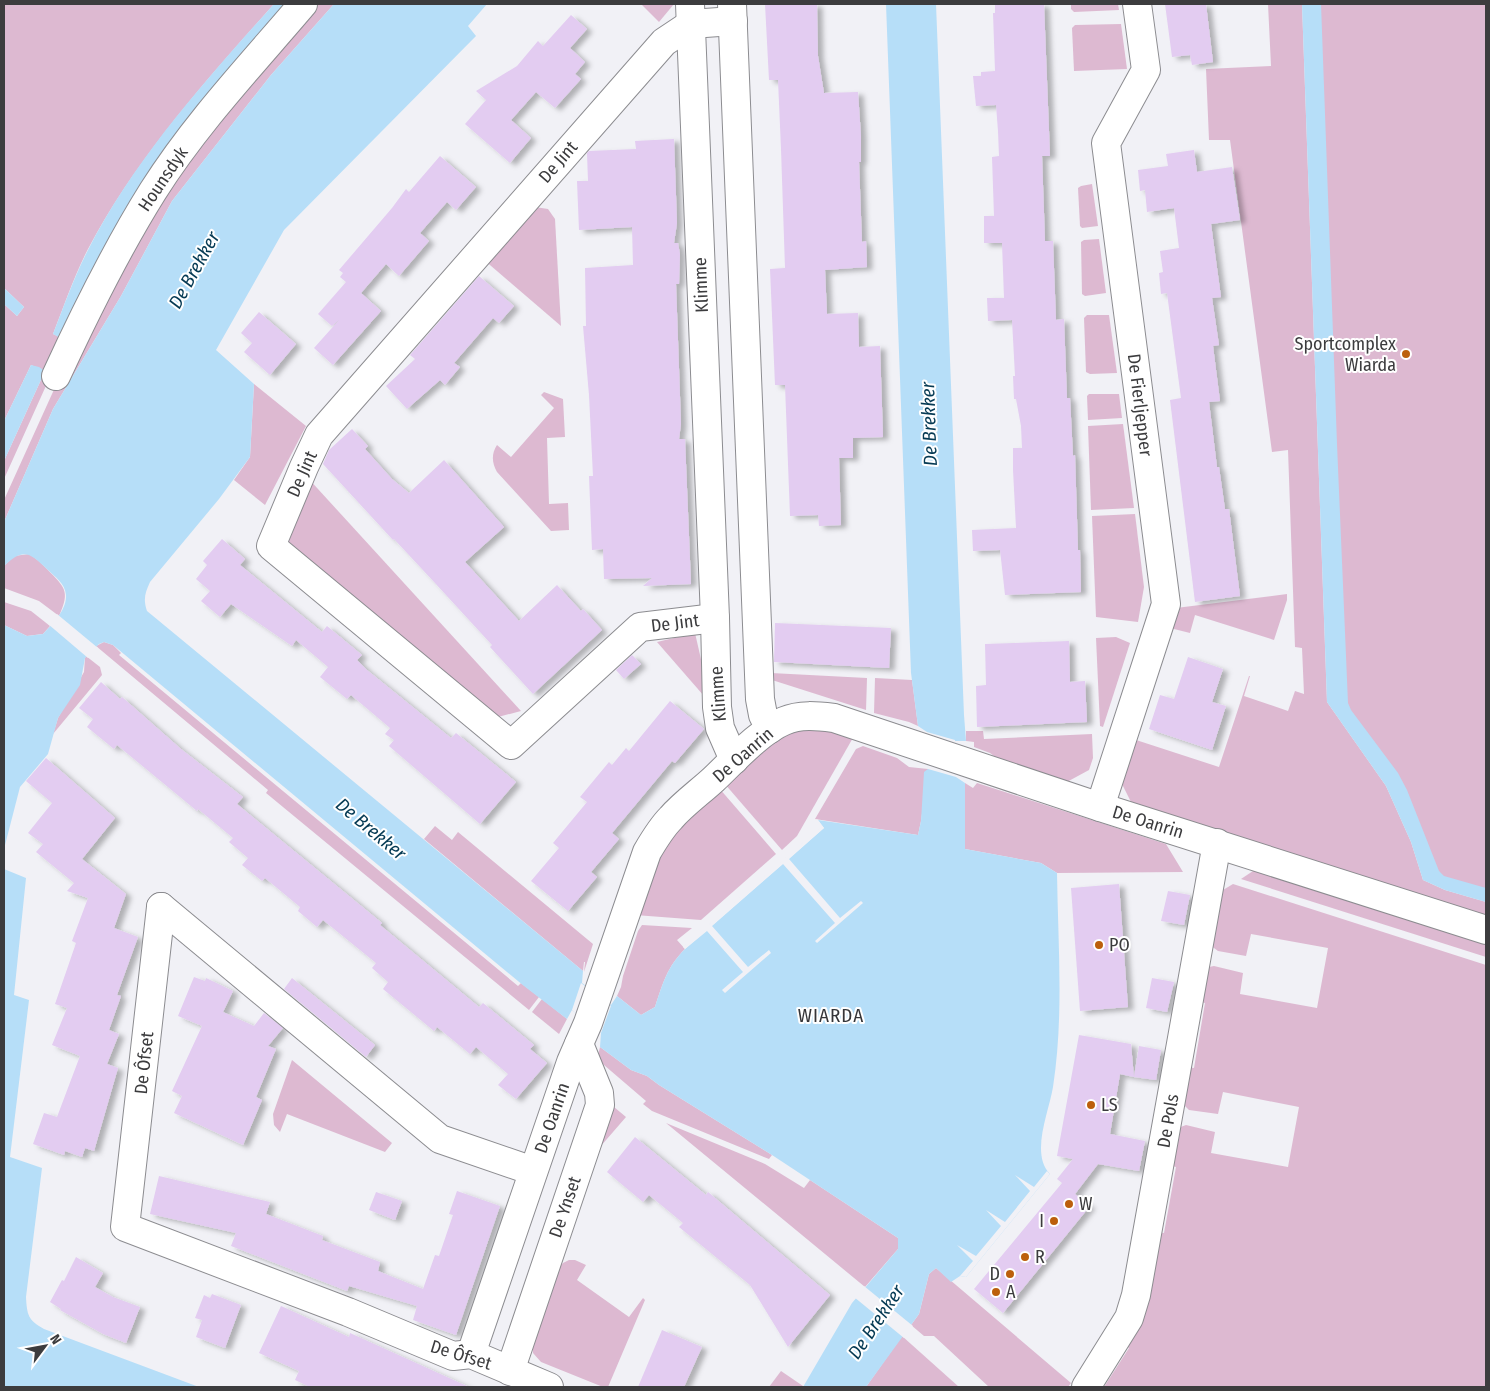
<svg xmlns="http://www.w3.org/2000/svg" width="1490" height="1391" font-family="'Fira Sans Condensed',sans-serif">
<defs>
<filter id="shadow"><feDropShadow dx="5.5" dy="3" stdDeviation="2.5" flood-color="#0004"/></filter>
</defs>
<rect width="100%" height="100%" fill="#f1f1f6"/>
<g fill="#ddb9d1">
<path d="M4,4h270c-68,76 -138,154 -186,245 -14,27 -24,57 -35,85l9,4 121,-210 41,-54 63,-70 -173,244 -69,140 -41,91v-18l41,-90 -14,-6 -27,56v-117l13,12 7,-9 -20,-19z"/>
<polygon points="310,4 334,4 271,75 172,201 121,296 53,409 4,522 4,500 52,394 72,351 156,194"/>
<polygon points="641,4 674,4 659,22"/>
<polygon points="1071,4 1118,4 1119,10 1074,12 1071,9"/>
<polygon points="1268,4 1302,4 1327,702 1386,786 1411,842 1423,880 1445,890 1486,902 1486,918 1132,804 1120,780 1133,739 1219,767 1249,676 1250,676 1244,696 1288,711 1295,691 1304,694 1302,648 1295,647 1288,450 1272,452 1230,140 1209,140 1206,69 1271,66"/>
<polygon points="1312,4 1486,4 1486,893 1435,879 1391,780 1337,704"/>
<polygon points="1121,24 1127,69 1074,71 1072,28 1075,25"/>
<polygon points="1092,184 1098,226 1082,228 1080,226 1078,188 1081,186"/>
<polygon points="535,207 548,209 555,219 561,326 483,259"/>
<polygon points="1099,239 1106,293 1085,296 1082,294 1081,242 1084,240"/>
<polygon points="1087,315 1109,315 1117,373 1090,374 1086,372 1084,318"/>
<polygon points="254,384 306,426 265,505 234,480 250,457"/>
<path d="M544,392l19,7 2,38 -18,1 2,66 19,-1 1,27 -18,1 -54,-59c-5,-9 -6,-18 0,-27l14,12 43,-49 -13,-13z"/>
<polygon points="1089,394 1119,394 1122,418 1088,420 1087,396"/>
<polygon points="1123,424 1134,508 1091,510 1088,426"/>
<polygon points="307,477 521,711 498,717 288,545"/>
<polygon points="1135,514 1144,587 1138,622 1096,617 1092,516"/>
<path d="M29,554c7,4 12,9 18,15 17,18 24,21 12,47l-20,-15 -35,-13v-22l10,-10z"/>
<polygon points="1287,594 1287,600 1274,640 1195,615 1190,633 1170,628 1176,608"/>
<polygon points="4,602 31,611 50,626 43,634 27,636 4,625"/>
<polygon points="695,633 703,668 704,696 657,642"/>
<polygon points="1116,637 1130,643 1103,727 1100,726 1096,638"/>
<polygon points="104,642 113,645 121,653 119,655 518,986 521,983 539,997 529,1010 266,793 268,790 96,646"/>
<polygon points="86,656 100,667 102,675 53,734 58,718 84,672 85,658"/>
<polygon points="771,673 867,678 866,710 772,680"/>
<polygon points="875,678 912,680 918,726 909,722 874,713"/>
<polygon points="816,726 854,736 797,836 782,850 724,783 776,739 791,730"/>
<polygon points="966,731 983,731 984,739 1092,734 1093,758 1089,770 1065,783 1002,762 990,753 974,747 974,742 966,741"/>
<polygon points="863,746 897,758 909,767 928,769 921,821 918,835 815,819 856,749"/>
<polygon points="965,783 973,788 977,783 1166,844 1183,872 1057,873 1041,863 965,849"/>
<polygon points="719,788 776,854 701,920 635,915 669,836"/>
<polygon points="435,826 452,840 458,832 593,944 584,972 585,962 584,962 583,971 424,839"/>
<polygon points="1259,867 1486,940 1486,957 1241,879"/>
<polygon points="1233,884 1486,965 1486,1387 1104,1387 1129,1348 1122,1344 1156,1232 1164,1233 1176,1167 1168,1165 1178,1128 1186,1125 1215,1132 1211,1153 1288,1167 1299,1107 1223,1092 1218,1114 1189,1110 1182,1103 1186,1067 1194,1068 1205,1003 1198,1001 1209,967 1214,966 1243,973 1240,994 1317,1008 1328,948 1251,934 1246,956 1218,951 1210,945 1218,893"/>
<path d="M642,925l50,3 -15,12 8,9c-18,18 -22,34 -30,58l-14,8 -24,-19 4,-9 2,-11 15,-45z"/>
<polygon points="542,999 567,1019 559,1034 532,1012"/>
<polygon points="600,1047 631,1070 647,1076 659,1085 772,1155 769,1159 652,1111 643,1104 646,1101 597,1059"/>
<polygon points="292,1060 392,1143 385,1152 287,1114 280,1132 274,1125 273,1114"/>
<polygon points="608,1102 626,1117 600,1147 575,1221"/>
<polygon points="666,1123 765,1164 804,1188 810,1180 898,1238 898,1249 865,1287"/>
<polygon points="569,1260 575,1260 586,1265 577,1280 629,1317 643,1298 645,1300 608,1387 603,1387 541,1362 533,1353 533,1342 559,1268 563,1263"/>
<polygon points="936,1268 1071,1383 1068,1387 989,1387 934,1336 924,1336 911,1325 919,1314 929,1274"/>
<polygon points="902,1336 959,1387 866,1387"/>
<polygon points="781,1371 803,1386 803,1387 769,1387"/>
</g>
<g fill="#b6def8">
<path d="M274,4h13l-63,70 -41,54 -121,211 -9,-5c11,-28 21,-57 35,-84 47,-92 118,-170 186,-246z"/>
<path d="M334,4h153l-19,22 8,10 -192,194 -68,120 38,34 -4,73 -31,42 -69,83c-5,11 -7,17 -3,29l436,360 -1,12 29,22 6,-9 24,19 14,-8c8,-24 12,-40 30,-58l139,-121 -6,-8 100,15 3,-14 3,-49 4,-3 -1,-37 -9,-6 -7,-53 -25,-669h50l28,711 2,26h-11l1,36 9,6v66l76,14 16,10c1,71 7,143 -4,214 -4,25 -23,67 -3,87l-84,103 -6,-1 -9,6 -15,-14 -7,6 -10,40 -53,73h-63l49,-84 46,-54v-11l-126,-83 -113,-70 -12,-9 -16,-6 -31,-23 1,-14 -29,-23 -5,9 -43,-33 -411,-341 -9,-3 -5,2 -14,14 -5,27 -22,33 -10,36 -28,33 -16,62v-224l23,11 16,-2c9,-10 24,-24 23,-39 -1,-12 -11,-18 -18,-25 -18,-17 -24,-23 -44,-4v-44l49,-113 68,-113 51,-95 99,-126z"/>
<polygon points="1302,4 1321,4 1337,444 1348,703 1351,710 1398,773 1407,790 1439,871 1444,876 1486,888 1486,902 1445,890 1423,880 1411,842 1386,786 1327,702"/>
<polygon points="4,288 24,307 17,316 4,304"/>
<polygon points="31,365 39,367 45,371 4,461 4,421"/>
<path d="M4,869l22,9 -12,117 15,5 -19,157 32,11 -16,129c1,18 2,23 18,32l155,58h-195z"/>
</g>
<g fill="#f1f1f6">
<polygon points="57,614 98,648 88,658 48,624"/>
<polygon points="927,732 955,740 956,777 928,769"/>
<polygon points="817,819 824,828 789,859 840,918 861,901 863,903 817,943 815,941 835,923 783,864 712,926 748,967 769,950 771,953 725,993 722,990 743,972 707,931 685,949 683,947 821,827 815,821"/>
<polygon points="581,983 611,1006 601,1033 572,1010"/>
<polygon points="1047,1171 1050,1174 966,1277 960,1276 973,1261 957,1245 976,1256 1001,1226 986,1210 1005,1222 1030,1191 1015,1175 1034,1187"/>
<polygon points="864,1286 913,1326 904,1338 854,1297"/>
</g>
<g fill="#e3ccf1" filter="url(#shadow)">
<polygon points="765,4 817,4 818,56 824,93 858,92 861,136 861,162 859,162 862,242 866,241 867,267 825,270 827,314 858,313 859,347 880,346 883,437 853,438 853,458 839,458 841,525 819,526 818,515 790,516 785,385 775,385 770,269 785,268 781,149 778,80 769,80"/>
<polygon points="995,4 1044,4 1050,156 1042,156 1045,241 1053,241 1056,320 1064,319 1067,398 1070,398 1073,456 1075,455 1078,550 1080,550 1081,592 1005,595 1000,550 973,551 972,530 1016,528 1013,470 1013,448 1022,448 1021,426 1016,399 1014,399 1013,376 1015,376 1012,320 988,321 987,298 1004,298 1002,243 984,243 984,216 994,216 992,157 999,156 998,131 996,105 976,106 973,76 981,76 981,72 995,71 993,13 995,13"/>
<polygon points="1165,4 1206,4 1213,62 1192,65 1190,55 1172,57"/>
<polygon points="571,15 587,29 570,48 585,62 575,74 581,79 555,108 536,92 511,120 531,138 510,163 465,124 486,100 476,91 517,66 538,41 543,46"/>
<polygon points="674,139 677,223 674,243 678,243 680,254 679,284 676,284 681,424 679,439 685,439 691,584 643,586 652,578 604,579 603,549 592,550 589,476 593,476 589,395 583,326 586,326 585,268 633,265 632,227 579,230 577,181 588,181 587,153 589,151 636,149 635,141"/>
<polygon points="1194,150 1197,172 1232,167 1240,220 1211,224 1221,297 1212,298 1219,345 1213,346 1220,401 1209,402 1217,467 1219,467 1225,509 1229,509 1240,596 1195,602 1170,400 1181,398 1167,293 1161,294 1159,273 1163,272 1160,251 1179,248 1174,208 1147,212 1145,190 1140,191 1138,170 1168,166 1166,154"/>
<polygon points="440,156 476,187 456,210 447,202 420,233 429,241 399,276 386,264 361,293 381,311 333,365 314,348 339,320 332,326 318,314 346,282 340,277 343,273 339,270 392,208 406,189 409,192"/>
<polygon points="479,276 514,306 499,323 493,318 454,363 460,367 445,385 440,380 407,409 386,386 415,359 410,355"/>
<polygon points="259,312 296,344 270,375 244,352 252,343 241,333"/>
<polygon points="352,429 368,446 365,449 392,479 409,493 444,460 504,527 465,562 519,621 557,585 581,611 583,609 602,630 533,694 490,647 492,645 435,583 394,539 393,540 323,464 329,450"/>
<polygon points="222,539 245,559 240,565 322,632 327,626 362,655 357,660 367,670 451,738 456,733 516,782 480,824 389,746 394,740 385,734 390,728 351,695 347,699 320,677 328,667 296,640 292,646 231,604 220,617 201,601 210,591 196,579 207,565 203,561"/>
<polygon points="775,623 891,628 889,668 774,662"/>
<polygon points="1069,641 1070,682 1085,681 1087,722 977,727 976,686 986,685 985,644"/>
<polygon points="632,655 641,664 624,679 616,670"/>
<polygon points="1188,657 1223,669 1212,702 1226,706 1212,750 1149,729 1160,695 1174,699"/>
<polygon points="101,682 120,699 122,697 181,749 243,797 237,804 382,923 380,925 479,1007 483,1003 534,1045 530,1049 547,1063 516,1099 498,1085 508,1074 476,1047 470,1054 437,1027 434,1031 383,989 388,982 372,968 376,963 323,920 317,927 298,911 300,907 265,878 262,881 242,865 248,858 229,842 233,838 198,809 197,811 117,745 114,749 87,727 93,719 79,708"/>
<polygon points="670,701 704,729 675,763 672,761 612,833 619,839 591,872 597,877 568,911 531,881 559,848 553,843 587,802 580,797 609,762 612,765 626,748 629,751"/>
<polygon points="46,758 115,818 82,859 126,894 114,928 138,937 117,995 121,996 109,1030 119,1034 107,1064 118,1068 94,1151 85,1148 82,1157 65,1151 64,1155 33,1144 44,1113 57,1117 80,1056 52,1045 67,1008 55,1004 76,943 72,941 88,898 67,891 74,883 36,852 43,844 28,833 52,803 26,781"/>
<polygon points="1119,884 1128,1007 1080,1011 1071,888"/>
<polygon points="1168,891 1190,895 1184,925 1161,921"/>
<polygon points="194,977 205,981 206,978 233,991 223,1012 254,1026 264,1013 283,1028 268,1046 276,1049 256,1097 262,1100 243,1145 174,1113 182,1096 172,1091 202,1026 178,1016"/>
<polygon points="292,978 375,1045 366,1057 284,989"/>
<polygon points="1152,978 1174,982 1167,1012 1146,1008"/>
<polygon points="1079,1035 1131,1044 1134,1077 1120,1074 1110,1134 1145,1141 1139,1171 1098,1164 1075,1194 1090,1206 1003,1313 974,1289 1062,1183 1057,1179 1073,1159 1057,1156"/>
<polygon points="1139,1046 1161,1050 1156,1080 1134,1077"/>
<polygon points="635,1137 706,1195 708,1192 830,1295 788,1347 750,1285 679,1227 683,1223 649,1195 643,1202 607,1172"/>
<polygon points="159,1176 270,1202 266,1214 323,1236 322,1240 380,1262 378,1271 423,1289 435,1255 439,1256 453,1215 449,1214 457,1191 500,1206 456,1335 413,1320 417,1306 349,1286 347,1291 231,1246 236,1233 150,1214"/>
<polygon points="376,1192 402,1201 395,1220 369,1210"/>
<polygon points="76,1257 103,1273 95,1287 113,1297 140,1307 126,1343 103,1334 60,1310 61,1309 50,1302 62,1280 64,1281"/>
<polygon points="212,1294 241,1305 225,1348 196,1337 202,1320 195,1318 204,1295 210,1298"/>
<polygon points="281,1306 349,1337 350,1333 469,1387 310,1387 295,1380 299,1371 259,1353"/>
<polygon points="662,1330 702,1347 684,1387 638,1387"/>
</g>
<g fill="none" stroke-linecap="round" stroke-linejoin="round">
<defs>
<g id="street">
<polyline points="690,4 715,618 717,707 720,728 734,760"/>
<polyline points="732,4 760,699 763,715 770,729"/>
<path d="M56,376c29,-63 60,-126 97,-185 43,-68 99,-127 150,-187"/>
<polyline points="715,618 640,627 511,745 271,546 304,467 319,435 664,42 691,24 733,21"/>
<polyline points="1100,807 1166,604 1106,143 1146,70 1137,4"/>
<polyline points="161,907 125,1227 348,1312 453,1356 471,1354 549,1387"/>
<polyline points="161,907 440,1139 533,1171"/>
<path d="M471,1354l100,-292 17,-39 59,-171c7,-12 14,-24 24,-34 12,-14 29,-26 43,-39 19,-18 46,-48 70,-58 16,-7 33,-5 50,-3l266,89 386,123"/>
<polyline points="510,1371 600,1105 599,1093 579,1044"/>
<polyline points="1086,1387 1129,1318 1136,1295 1217,843"/>
</g>
</defs>
<use href="#street" stroke="#8c8c90" stroke-width="30"/>
<use href="#street" stroke="#fff" stroke-width="28"/>
</g>
<g fill="#bc5f0c" stroke="#fff" stroke-width="2">
<circle cx="1406" cy="354" r="5"/>
<circle cx="1099" cy="945" r="5"/>
<circle cx="1091" cy="1105" r="5"/>
<circle cx="1069" cy="1204" r="5"/>
<circle cx="1054" cy="1221" r="5"/>
<circle cx="1025" cy="1257" r="5"/>
<circle cx="1010" cy="1274" r="5"/>
<circle cx="996" cy="1292" r="5"/>
</g>
<g text-anchor="middle" dominant-baseline="central" stroke-width="4" stroke-linejoin="round" paint-order="stroke">
<g font-size="18" fill="#3c3c3e" stroke="#fff">
<text transform="translate(558 162) rotate(-49)">De Jint</text>
<text transform="translate(163 179) rotate(-56)">Hounsdyk</text>
<text transform="translate(701 285) rotate(-92)">Klimme</text>
<text transform="translate(1140 405) rotate(83)">De Fierljepper</text>
<text transform="translate(302 474) rotate(-66)">De Jint</text>
<text transform="translate(675 623) rotate(-7)">De Jint</text>
<text transform="translate(718 694) rotate(-94)">Klimme</text>
<text transform="translate(743 755) rotate(-41)">De Oanrin</text>
<text transform="translate(1148 822) rotate(17)">De Oanrin</text>
<text transform="translate(144 1063) rotate(-84)">De Ôfset</text>
<text transform="translate(552 1118) rotate(-71)">De Oanrin</text>
<text transform="translate(1168 1121) rotate(-80)">De Pols</text>
<text transform="translate(565 1207) rotate(-71)">De Ynset</text>
<text transform="translate(461 1355) rotate(17)">De Ôfset</text>
</g>
<g font-size="18" fill="#3c3c3e" stroke="#fff" text-anchor="start">
<text x="1396" y="344" text-anchor="end">Sportcomplex<tspan x="1396" dy="21">Wiarda</tspan></text>
<text x="1109" y="945">PO</text>
<text x="1101" y="1105">LS</text>
<text x="1079" y="1204">W</text>
<text x="1044" y="1221" text-anchor="end">I</text>
<text x="1035" y="1257">R</text>
<text x="1000" y="1274" text-anchor="end">D</text>
<text x="1006" y="1292">A</text>
</g>
<g font-size="19" font-style="italic" fill="#053a54" stroke="#fff">
<text transform="translate(194 270) rotate(-61)">De Brekker</text>
<text transform="translate(929 424) rotate(-92)">De Brekker</text>
<text transform="translate(371 829) rotate(40)">De Brekker</text>
<text transform="translate(876 1322) rotate(-56)">De Brekker</text>
</g>
<g font-size="19" letter-spacing="1" fill="#353538" stroke="#fff">
<text x="831" y="1015">WIARDA</text>
</g>
</g>
<rect width="1490" height="1391" fill="none" stroke="#3c3c3e" stroke-width="10"/>
<g transform="translate(45 1346) rotate(58)" stroke="#ffffff" stroke-width="4" paint-order="stroke">
<path d="M0-4L9 19L0 12L-9 19Z" fill="#3c3c3e"/>
<text y="-8" font-size="14" font-weight="bold" text-anchor="middle" fill="#3c3c3e">N</text>
</g>
</svg>
